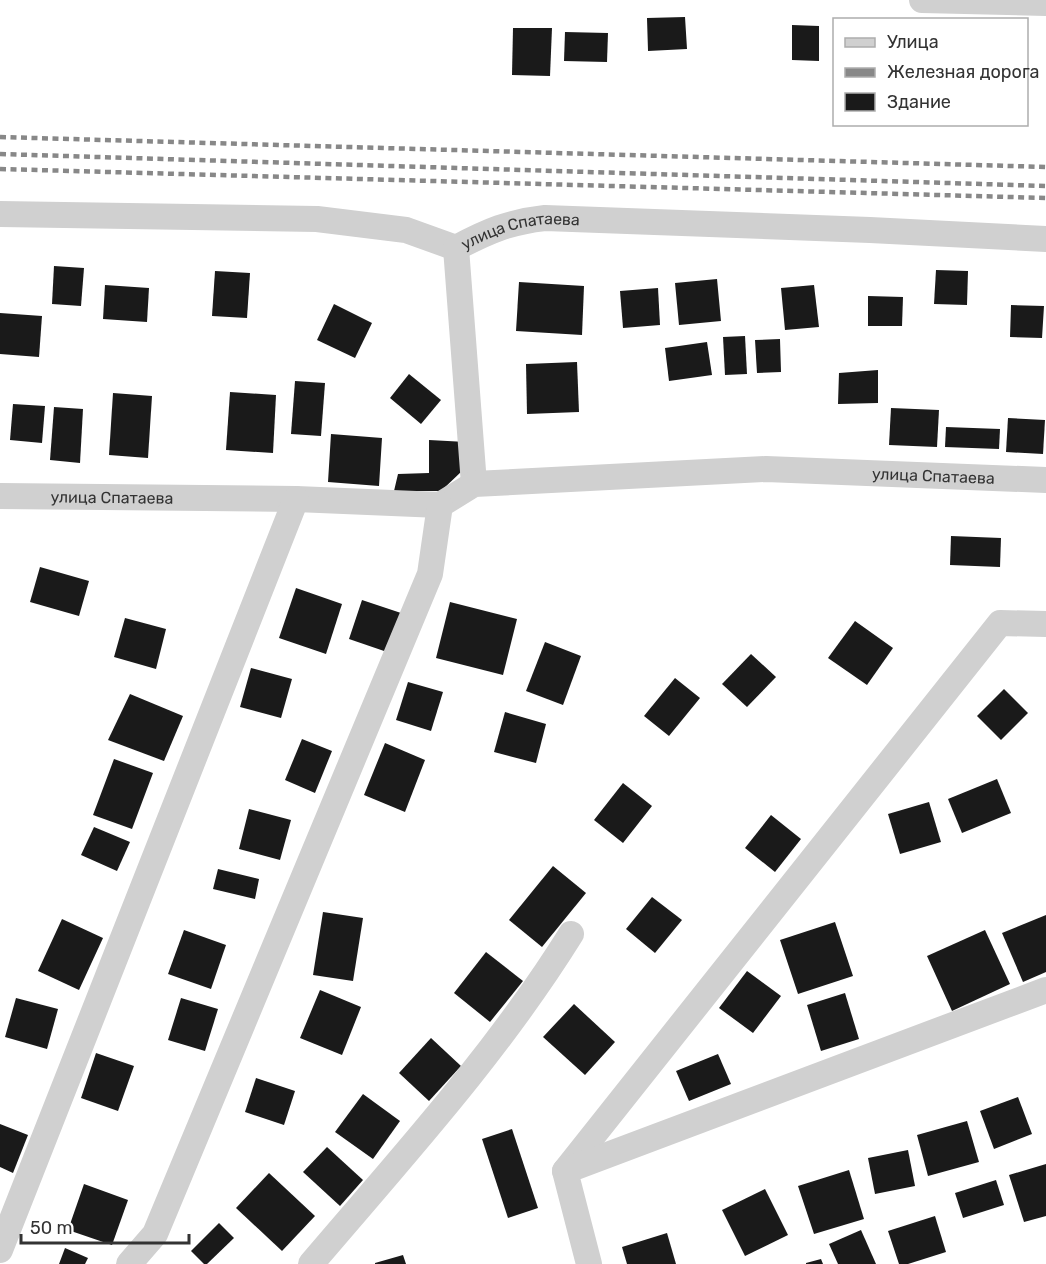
<svg xmlns="http://www.w3.org/2000/svg" width="1046" height="1264" font-family="Rubik,sans-serif">
<rect width="100%" height="100%" fill="#fff"/>
<g fill="#1a1a1a">
<polygon points="685,17 687,49 648,51 647,18"/>
<polygon points="792,25 819,26 819,61 792,60"/>
<polygon points="513,28 552,28 550,76 512,75"/>
<polygon points="565,32 608,33 607,62 564,61"/>
<polygon points="54,266 84,268 81,306 52,304"/>
<polygon points="936,270 968,271 967,305 934,304"/>
<polygon points="215,271 250,273 247,318 212,316"/>
<polygon points="717,279 721,321 679,325 675,283"/>
<polygon points="519,282 584,286 582,335 516,331"/>
<polygon points="105,285 149,288 147,322 103,319"/>
<polygon points="814,285 819,327 785,330 781,288"/>
<polygon points="658,288 660,325 623,328 620,291"/>
<polygon points="868,296 903,297 902,326 868,326"/>
<polygon points="334,304 372,323 355,358 317,340"/>
<polygon points="1011,305 1044,306 1042,338 1010,337"/>
<polygon points="0,313 42,316 39,357 0,354"/>
<polygon points="745,336 747,374 725,375 723,337"/>
<polygon points="780,339 781,372 757,373 755,340"/>
<polygon points="707,342 712,375 669,381 665,348"/>
<polygon points="577,362 579,412 527,414 526,364"/>
<polygon points="878,370 878,403 838,404 839,373"/>
<polygon points="409,374 441,400 421,424 390,398"/>
<polygon points="295,381 325,383 321,436 291,434"/>
<polygon points="230,392 276,395 273,453 226,450"/>
<polygon points="113,393 152,396 148,458 109,455"/>
<polygon points="13,404 45,406 42,443 10,440"/>
<polygon points="54,407 83,409 80,463 50,460"/>
<polygon points="891,408 939,410 937,447 889,445"/>
<polygon points="1008,418 1045,420 1043,454 1006,452"/>
<polygon points="946,427 1000,429 999,449 945,447"/>
<polygon points="331,434 382,438 379,486 328,482"/>
<polygon points="429,440 466,442 462,471 441,491 394,491 398,474 429,473"/>
<polygon points="951,536 1001,538 1000,567 950,565"/>
<polygon points="40,567 89,581 79,616 30,602"/>
<polygon points="296,588 342,604 326,654 279,638"/>
<polygon points="362,600 401,613 387,652 349,639"/>
<polygon points="450,602 517,619 503,675 436,658"/>
<polygon points="125,618 166,629 156,669 114,657"/>
<polygon points="855,621 893,648 867,685 828,658"/>
<polygon points="545,642 581,656 563,705 526,691"/>
<polygon points="751,654 776,677 747,707 722,684"/>
<polygon points="251,668 292,679 281,718 240,707"/>
<polygon points="675,678 700,698 669,736 644,716"/>
<polygon points="408,682 443,692 431,731 396,720"/>
<polygon points="1004,689 1028,713 1001,740 977,716"/>
<polygon points="130,694 183,716 164,761 108,740"/>
<polygon points="505,712 546,724 536,763 494,752"/>
<polygon points="302,739 332,751 315,793 285,780"/>
<polygon points="385,743 425,760 405,812 364,795"/>
<polygon points="114,759 153,773 132,829 93,815"/>
<polygon points="997,779 1011,813 962,833 948,799"/>
<polygon points="623,783 652,806 623,843 594,820"/>
<polygon points="929,802 941,842 900,854 888,814"/>
<polygon points="249,809 291,820 280,860 239,849"/>
<polygon points="771,815 801,839 775,872 745,848"/>
<polygon points="94,827 130,842 117,871 81,855"/>
<polygon points="553,866 586,893 542,947 509,920"/>
<polygon points="218,869 259,879 255,899 213,889"/>
<polygon points="652,897 682,920 655,953 626,929"/>
<polygon points="323,912 363,918 353,981 313,975"/>
<polygon points="1046,915 1046,972 1023,982 1002,933"/>
<polygon points="62,919 103,938 79,990 38,971"/>
<polygon points="835,922 853,976 798,994 780,940"/>
<polygon points="184,930 226,945 211,989 168,974"/>
<polygon points="985,930 1010,984 952,1011 927,956"/>
<polygon points="486,952 523,981 490,1022 454,993"/>
<polygon points="747,971 781,996 753,1033 719,1008"/>
<polygon points="320,990 361,1007 342,1055 300,1038"/>
<polygon points="845,993 859,1039 821,1051 807,1005"/>
<polygon points="16,998 58,1009 47,1049 5,1037"/>
<polygon points="181,998 218,1009 205,1051 168,1040"/>
<polygon points="574,1004 615,1042 585,1075 543,1037"/>
<polygon points="431,1038 461,1066 429,1101 399,1073"/>
<polygon points="96,1053 134,1066 118,1111 81,1098"/>
<polygon points="718,1054 731,1084 689,1101 676,1071"/>
<polygon points="256,1078 295,1091 284,1125 245,1112"/>
<polygon points="363,1094 400,1121 373,1159 335,1132"/>
<polygon points="1018,1097 1032,1134 994,1149 980,1111"/>
<polygon points="967,1121 979,1162 928,1176 917,1135"/>
<polygon points="0,1124 28,1135 13,1173 0,1167"/>
<polygon points="512,1129 538,1208 508,1218 482,1139"/>
<polygon points="327,1147 363,1180 340,1206 303,1172"/>
<polygon points="908,1150 915,1186 875,1194 868,1158"/>
<polygon points="1046,1164 1046,1216 1024,1222 1009,1175"/>
<polygon points="849,1170 864,1219 814,1234 798,1186"/>
<polygon points="269,1173 315,1216 282,1251 236,1208"/>
<polygon points="996,1180 1004,1205 963,1218 955,1193"/>
<polygon points="84,1184 128,1200 112,1245 68,1230"/>
<polygon points="765,1189 788,1235 745,1256 722,1210"/>
<polygon points="935,1216 946,1252 908,1264 899,1264 888,1231"/>
<polygon points="219,1223 234,1238 207,1264 204,1264 191,1251"/>
<polygon points="861,1230 876,1264 838,1264 829,1244"/>
<polygon points="667,1233 676,1264 627,1264 622,1247"/>
<polygon points="65,1248 88,1258 85,1264 59,1264"/>
<polygon points="403,1255 406,1264 375,1264 375,1263"/>
<polygon points="821,1259 823,1264 806,1264 806,1263"/>
</g>
<g fill="none" stroke-linecap="round" stroke-linejoin="round">
<g stroke="#d0d0d0" stroke-width="26">
<polyline points="922,0 1046,3"/>
<path id="s1" d="M0,214l317,5 89,11 50,18c32,-17 53,-26 89,-30l325,12 176,9"/>
<polyline points="456,248 474,484"/>
<path id="s2" d="M0,496l296,3 144,6 34,-21 292,-15 280,11"/>
<polyline points="565,1171 1000,623 1046,624"/>
<polyline points="0,1250 296,499"/>
<polyline points="129,1264 155,1234 430,574 440,505"/>
<path d="M311,1264c91,-107 186,-211 260,-330"/>
<polyline points="589,1264 565,1171 1046,990"/>
</g>
<g stroke="#888" stroke-width="4.5" stroke-dasharray="6 4.5" stroke-linecap="butt">
<polyline points="0,137 1046,167"/>
<polyline points="0,154 1046,186"/>
<polyline points="0,169 1046,198"/>
</g>
</g>
<g text-anchor="middle" dominant-baseline="central" stroke-width="6" stroke-linejoin="round" paint-order="stroke">
<g font-size="16" fill="#333" stroke="#fff">
<text stroke="none"><textPath href="#s1" startOffset="528">улица Спатаева</textPath></text>
<text stroke="none"><textPath href="#s2" startOffset="940">улица Спатаева</textPath></text>
<text stroke="none"><textPath href="#s2" startOffset="112">улица Спатаева</textPath></text>
</g>
</g>
<rect x="833" y="18" width="195" height="108" fill="#ffffff" stroke="#adadad" stroke-width="1.5"/>
<rect x="845" y="38" width="30" height="9" fill="#d0d0d0" stroke="#adadad" stroke-width="1.5"/>
<text x="887" y="48" font-size="18" fill="#333333">Улица</text>
<rect x="845" y="68" width="30" height="9" fill="#888888" stroke="#adadad" stroke-width="1.5"/>
<text x="887" y="78" font-size="18" fill="#333333">Железная дорога</text>
<rect x="845" y="93" width="30" height="18" fill="#1a1a1a" stroke="#adadad" stroke-width="1.5"/>
<text x="887" y="108" font-size="18" fill="#333333">Здание</text>
<path d="M21 1234v9h168v-9" fill="none" stroke="#333333" stroke-width="3"/>
<text x="30" y="1234" font-size="18" fill="#333333" stroke="#ffffff" stroke-width="4.5" paint-order="stroke">50 m</text>
</svg>
